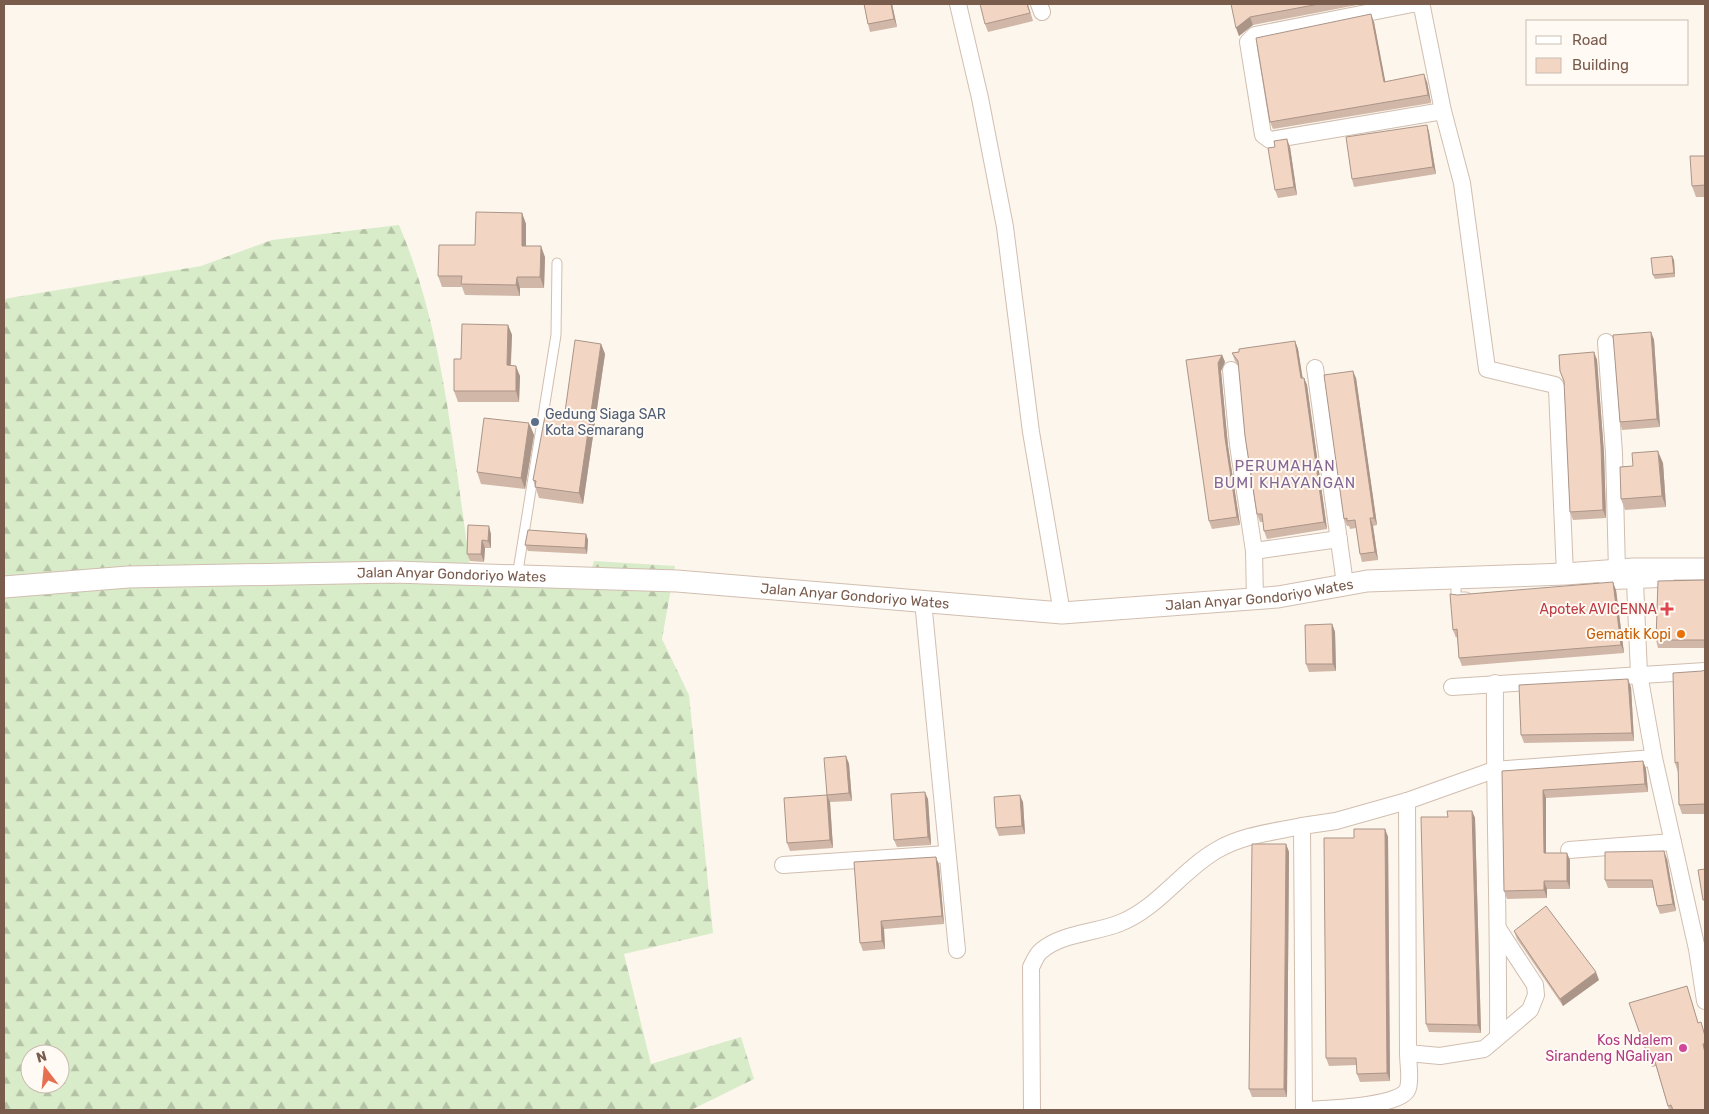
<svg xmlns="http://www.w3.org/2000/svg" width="1709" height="1114" font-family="Rubik,sans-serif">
<defs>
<pattern id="forest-firs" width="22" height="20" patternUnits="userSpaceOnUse" patternTransform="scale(1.25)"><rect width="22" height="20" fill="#d8ecc9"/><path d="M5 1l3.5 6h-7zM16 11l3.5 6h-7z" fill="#b4c2a5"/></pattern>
</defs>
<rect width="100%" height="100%" fill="#fdf6ec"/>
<path fill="url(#forest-firs)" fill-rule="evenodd" d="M399,225c45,105 54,227 71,340l120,9 4,-13 81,5 -13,73 27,56 24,238 -89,21 27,110 90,-27 13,42 -63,31h-687v-811l197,-33 71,-26zM30,1054h30v30h-30z"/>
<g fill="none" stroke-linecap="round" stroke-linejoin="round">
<defs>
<g id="service">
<polyline points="517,577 556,335 557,263"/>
<polyline points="1456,578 1456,597 1466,597"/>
<polyline points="1603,585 1670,582"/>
</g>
<g id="minor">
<polyline points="958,4 980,98 1005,227 1031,432 1062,613"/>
<polyline points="1039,4 1042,12"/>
<polyline points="1412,4 1255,35 1248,42 1263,135 1270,140 1443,111"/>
<polyline points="1416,4 1422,7 1443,111 1462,183 1487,369 1555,385 1557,389 1565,574"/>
<polyline points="1606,342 1614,453 1617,571"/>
<polyline points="1315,368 1345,584"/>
<polyline points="1231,370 1238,445 1254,551 1339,539"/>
<polyline points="1254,551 1255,599"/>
<polyline points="1633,569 1635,582 1639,674 1654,758 1697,949 1705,1001"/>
<polyline points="923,601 957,950"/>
<path d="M1495,683c-1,118 4,235 3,353"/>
<polyline points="1452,687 1705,671"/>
<polyline points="1407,801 1408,1053 1440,1056 1484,1049 1530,1010 1536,995 1535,985 1499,930"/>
<polyline points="1569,850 1673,842"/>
<polyline points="783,865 947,854"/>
<path d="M1032,1110l-1,-143c3,-5 5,-12 10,-16 20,-18 55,-18 79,-28 38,-15 62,-53 97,-73 25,-15 57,-18 85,-24"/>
<polyline points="1304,1110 1302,826 1336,821 1407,801 1494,770 1654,758"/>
<path d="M1304,1110c17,-1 100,-3 104,-22 3,-10 0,-24 0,-35"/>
</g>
<g id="tertiary">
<path id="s1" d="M4,587l124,-10 266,-5 283,9 385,32 216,-16 89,-16 198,-7 68,-5h72"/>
</g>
</defs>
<use href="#service" stroke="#d1beb0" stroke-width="11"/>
<use href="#minor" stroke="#d1beb0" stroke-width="18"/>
<use href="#tertiary" stroke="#d1beb0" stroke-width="23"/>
<use href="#service" stroke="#fff" stroke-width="9"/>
<use href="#minor" stroke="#fff" stroke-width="16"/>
<use href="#tertiary" stroke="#fff" stroke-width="21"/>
</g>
<g fill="#d1b7a8">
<polygon points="864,4 892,4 897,27 870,32 868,24"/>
<polygon points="1028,4 1033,21 988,32 985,24"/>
<polygon points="1231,4 1362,4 1253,25 1239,36"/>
<polygon points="1374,22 1385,82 1427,82 1431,103 1273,129 1270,122"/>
<polygon points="1427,125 1429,132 1436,174 1354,187 1352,179"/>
<polygon points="1275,147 1290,147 1297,195 1278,198 1275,190"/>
<polygon points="1705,156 1705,197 1696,197 1692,186"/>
<polygon points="522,213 526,224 526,246 545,257 544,288 520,288 520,296 465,295 462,287 442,287 438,276 475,245"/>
<polygon points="1672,256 1674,260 1675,277 1655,279 1653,275"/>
<polygon points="508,325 512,335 511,365 520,376 519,402 458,402 454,391 461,359"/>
<polygon points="1651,332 1654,340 1660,427 1622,430 1620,422"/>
<polygon points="1295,341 1298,349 1302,378 1304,378 1307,385 1327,529 1267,539 1264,531 1263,522 1260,522 1257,514 1239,366 1235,361 1232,353"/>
<polygon points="601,344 605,354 583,504 539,498 533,480"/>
<polygon points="1594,352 1597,360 1604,453 1606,518 1573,520 1570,512 1564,382 1560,371"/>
<polygon points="1222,355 1225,362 1221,371 1228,446 1240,525 1212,529 1209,521"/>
<polygon points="1356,378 1377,525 1373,526 1378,560 1362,562 1360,554 1356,528 1350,529 1349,526 1347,526 1344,519"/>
<polygon points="529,423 534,435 525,489 481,484 477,472"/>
<polygon points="1663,463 1666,507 1625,510 1621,499"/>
<polygon points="468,525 491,534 491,548 485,548 484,562 470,561 467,554"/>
<polygon points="586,534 588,540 587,554 528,551 525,545"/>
<polygon points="1705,580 1705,648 1658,648 1656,640"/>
<polygon points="1616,590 1624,653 1462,666 1459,658 1457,637 1456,638 1453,630 1457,595"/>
<polygon points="1332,624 1335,632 1336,671 1309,672 1306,664"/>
<polygon points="1705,670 1705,814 1682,814 1679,805 1678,772 1675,763 1702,671"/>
<polygon points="1631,687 1634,741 1524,743 1521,735"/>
<polygon points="846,756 849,764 852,801 830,802 833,848 790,851 787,843 827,795"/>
<polygon points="1643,761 1646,769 1648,792 1546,798 1546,853 1570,860 1570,889 1547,889 1547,898 1507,899 1504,891 1502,771"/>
<polygon points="928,799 931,845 897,847 894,840"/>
<polygon points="1023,802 1025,834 999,836 996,828"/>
<polygon points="1472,811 1475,818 1481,1033 1429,1032 1426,1024 1448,817"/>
<polygon points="1385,829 1388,837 1390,1081 1360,1082 1357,1074 1357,1065 1329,1066 1326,1058"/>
<polygon points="1286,844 1289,852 1287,1097 1252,1097 1249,1089"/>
<polygon points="1667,859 1676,911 1660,914 1657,906 1653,888 1608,888 1605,880"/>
<polygon points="854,862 939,865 944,924 884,929 885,949 863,951 860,943"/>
<polygon points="1514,931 1599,980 1563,1006 1517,939"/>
<polygon points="1687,986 1698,1022 1705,1034 1705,1110 1669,1110 1656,1066 1652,1067 1649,1059"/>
</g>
<g fill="#aa9588">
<polygon points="891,4 892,4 897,27 894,19"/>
<polygon points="1371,14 1374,22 1387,90 1384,82"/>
<polygon points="1250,17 1253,25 1239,36 1236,28"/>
<polygon points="1424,74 1427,82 1431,103 1428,95"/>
<polygon points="1427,125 1429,132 1436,174 1433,167"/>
<polygon points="1287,139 1290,147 1297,195 1294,187"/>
<polygon points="522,213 526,224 526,257 522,246"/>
<polygon points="541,246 545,257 544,288 540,277"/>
<polygon points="1672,256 1674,260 1675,277 1674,273"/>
<polygon points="517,277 520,288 520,296 516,285"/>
<polygon points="508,325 512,335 510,376 507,365"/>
<polygon points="1651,332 1654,340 1660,427 1657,419"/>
<polygon points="1295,341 1298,349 1304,386 1301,378"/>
<polygon points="601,344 605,354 583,504 579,493"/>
<polygon points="1594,352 1597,360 1604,453 1606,518 1603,510"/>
<polygon points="1222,355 1225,362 1221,371 1228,446 1240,525 1237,517 1225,438 1218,363"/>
<polygon points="516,366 520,376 519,402 516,391"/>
<polygon points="1353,371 1356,378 1377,525 1374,518"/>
<polygon points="1304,378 1307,385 1327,529 1324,522"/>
<polygon points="529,423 534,435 525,489 521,478"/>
<polygon points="1658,451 1663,463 1666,507 1662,496"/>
<polygon points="1370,518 1373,526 1378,560 1375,552"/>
<polygon points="489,526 491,534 491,548 488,541"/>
<polygon points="586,534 588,540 587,554 585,548"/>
<polygon points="482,540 485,548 484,562 481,554"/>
<polygon points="1613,582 1616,590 1624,653 1621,645"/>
<polygon points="1332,624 1335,632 1336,671 1333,664"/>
<polygon points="1628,679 1631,687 1634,741 1632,733"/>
<polygon points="846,756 849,764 852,801 849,793"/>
<polygon points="1643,761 1646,769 1648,792 1645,784"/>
<polygon points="1543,790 1546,798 1546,860 1544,853"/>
<polygon points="925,792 928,799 931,845 928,837"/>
<polygon points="827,795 830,802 833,848 830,840"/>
<polygon points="1020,795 1023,802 1025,834 1022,826"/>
<polygon points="1472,811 1475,818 1481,1033 1478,1025"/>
<polygon points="1385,829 1388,837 1390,1081 1387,1073"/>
<polygon points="1286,844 1289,852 1287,1097 1284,1089"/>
<polygon points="1664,851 1667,859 1676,911 1673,904"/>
<polygon points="1567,853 1570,860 1570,889 1567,881"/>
<polygon points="936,857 939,865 944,924 942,916"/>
<polygon points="1544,881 1547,889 1547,898 1544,890"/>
<polygon points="881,921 884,929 885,949 882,941"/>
<polygon points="1596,972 1599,980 1563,1006 1560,999"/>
</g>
<g fill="#f3d5c3" stroke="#aa9588">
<polygon points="864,4 891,4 894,19 868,24"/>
<polygon points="980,4 1027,4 1030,13 985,24"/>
<polygon points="1231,4 1319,4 1250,17 1236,28"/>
<polygon points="1371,14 1384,82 1424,74 1428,95 1270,122 1256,38"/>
<polygon points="1427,125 1433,167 1352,179 1346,137"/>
<polygon points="1287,139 1294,187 1275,190 1268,148 1275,147 1274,141"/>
<polygon points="1690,156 1705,156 1705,185 1692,186"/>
<polygon points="476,212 522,213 522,246 541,246 540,277 517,277 516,285 461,284 462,276 438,276 439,245 475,245"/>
<polygon points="1672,256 1674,273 1653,275 1651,258"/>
<polygon points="462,324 508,325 507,365 516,366 516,391 454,391 454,359 461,359"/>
<polygon points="1651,332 1657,419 1620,422 1613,335"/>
<polygon points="575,340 601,344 579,493 535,487 536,481 533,480 545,416 564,419"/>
<polygon points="1295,341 1301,378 1304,378 1324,522 1264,531 1262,514 1257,514 1245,436 1238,361 1232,353 1239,352 1239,349"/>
<polygon points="1594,352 1601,446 1603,510 1570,512 1564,381 1560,371 1559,355"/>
<polygon points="1222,355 1218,363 1225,438 1237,517 1209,521 1186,360"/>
<polygon points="1353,371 1374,518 1370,518 1375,552 1360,554 1355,520 1347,521 1347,518 1344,519 1324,375"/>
<polygon points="484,418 529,423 521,478 477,472"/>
<polygon points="1658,451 1662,496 1621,499 1620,467 1633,466 1632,453"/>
<polygon points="468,525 489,526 488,541 482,540 481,554 467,554"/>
<polygon points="528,530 586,534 585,548 525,545"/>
<polygon points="1705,580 1705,640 1656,640 1658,581"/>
<polygon points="1613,582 1621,645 1459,658 1457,629 1453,630 1450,594 1457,595"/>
<polygon points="1332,624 1333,664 1306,664 1305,625"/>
<polygon points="1705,670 1705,804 1679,805 1678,762 1675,763 1673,673 1702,671"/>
<polygon points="1628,679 1632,733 1521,735 1519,685"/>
<polygon points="846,756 849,793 827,795 824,758"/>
<polygon points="1643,761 1645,784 1543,790 1544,853 1567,853 1567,881 1544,881 1544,890 1504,891 1502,771"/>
<polygon points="925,792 928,837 894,840 891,794"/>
<polygon points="827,795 830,840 787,843 784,798"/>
<polygon points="1020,795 1022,826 996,828 994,797"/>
<polygon points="1447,811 1472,811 1478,1025 1426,1024 1421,817 1448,817"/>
<polygon points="1354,829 1385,829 1387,1073 1357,1074 1356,1058 1326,1058 1324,838 1354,838"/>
<polygon points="1252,844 1286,844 1284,1089 1249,1089"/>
<polygon points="1664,851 1673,904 1657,906 1652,880 1605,880 1605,852"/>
<polygon points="936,857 942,916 881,921 882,941 860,943 854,862"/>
<polygon points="1705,869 1705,900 1703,900 1698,870"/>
<polygon points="1546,906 1596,972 1560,999 1514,931"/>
<polygon points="1687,986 1698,1023 1701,1022 1705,1036 1705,1043 1703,1044 1705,1053 1705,1110 1673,1110 1671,1105 1668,1106 1654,1058 1649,1059 1629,1003"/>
</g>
<circle fill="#5c6f8a" stroke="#fffaf3" stroke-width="2" cx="535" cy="422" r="5"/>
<path fill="#e0444e" stroke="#fffaf3" stroke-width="2" d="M1664.5 601.5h5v5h5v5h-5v5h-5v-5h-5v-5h5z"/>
<circle fill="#e8710a" stroke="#fffaf3" stroke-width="2" cx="1681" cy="634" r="5"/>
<circle fill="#d1479c" stroke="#fffaf3" stroke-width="2" cx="1683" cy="1048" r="5"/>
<g text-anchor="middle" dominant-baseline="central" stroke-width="4" stroke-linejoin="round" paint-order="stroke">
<g font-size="14" fill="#4e5e75" stroke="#fffaf3" text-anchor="start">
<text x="545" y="414">Gedung Siaga SAR<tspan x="545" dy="16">Kota Semarang</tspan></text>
</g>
<g font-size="14" fill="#7a5c4d" stroke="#fffaf3">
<text stroke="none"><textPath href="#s1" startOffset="448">Jalan Anyar Gondoriyo Wates</textPath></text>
<text stroke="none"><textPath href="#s1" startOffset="1258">Jalan Anyar Gondoriyo Wates</textPath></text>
<text stroke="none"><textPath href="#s1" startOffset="852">Jalan Anyar Gondoriyo Wates</textPath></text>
</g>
<g font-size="14" fill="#be3a42" stroke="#fffaf3" text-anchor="end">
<text x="1657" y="609">Apotek AVICENNA</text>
</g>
<g font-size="14" fill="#c56008" stroke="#fffaf3" text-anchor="end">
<text x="1671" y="634">Gematik Kopi</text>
</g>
<g font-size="14" fill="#b23c85" stroke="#fffaf3" text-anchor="end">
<text x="1673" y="1040">Kos Ndalem<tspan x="1673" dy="16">Sirandeng NGaliyan</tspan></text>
</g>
<g font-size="15" letter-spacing="1" fill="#846695" stroke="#fffaf3">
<text x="1285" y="466">PERUMAHAN<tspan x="1285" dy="17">BUMI KHAYANGAN</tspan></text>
</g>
</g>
<rect width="1709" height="1114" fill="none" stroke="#7a5c4d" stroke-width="10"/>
<rect x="1526" y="20" width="162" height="65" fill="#fffaf3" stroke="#cabbb1"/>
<rect x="1536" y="36" width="25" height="8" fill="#ffffff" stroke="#cabbb1"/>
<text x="1572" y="45" font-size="15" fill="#7a5c4d">Road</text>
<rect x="1536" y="58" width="25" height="15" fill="#f3d5c3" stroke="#cabbb1"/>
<text x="1572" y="70" font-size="15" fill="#7a5c4d">Building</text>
<g transform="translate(45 1069) rotate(344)"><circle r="24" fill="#fffaf3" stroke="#cabbb1"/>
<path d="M0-4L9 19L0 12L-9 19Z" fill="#e76f51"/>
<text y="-8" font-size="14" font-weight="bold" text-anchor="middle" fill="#7a5c4d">N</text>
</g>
</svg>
